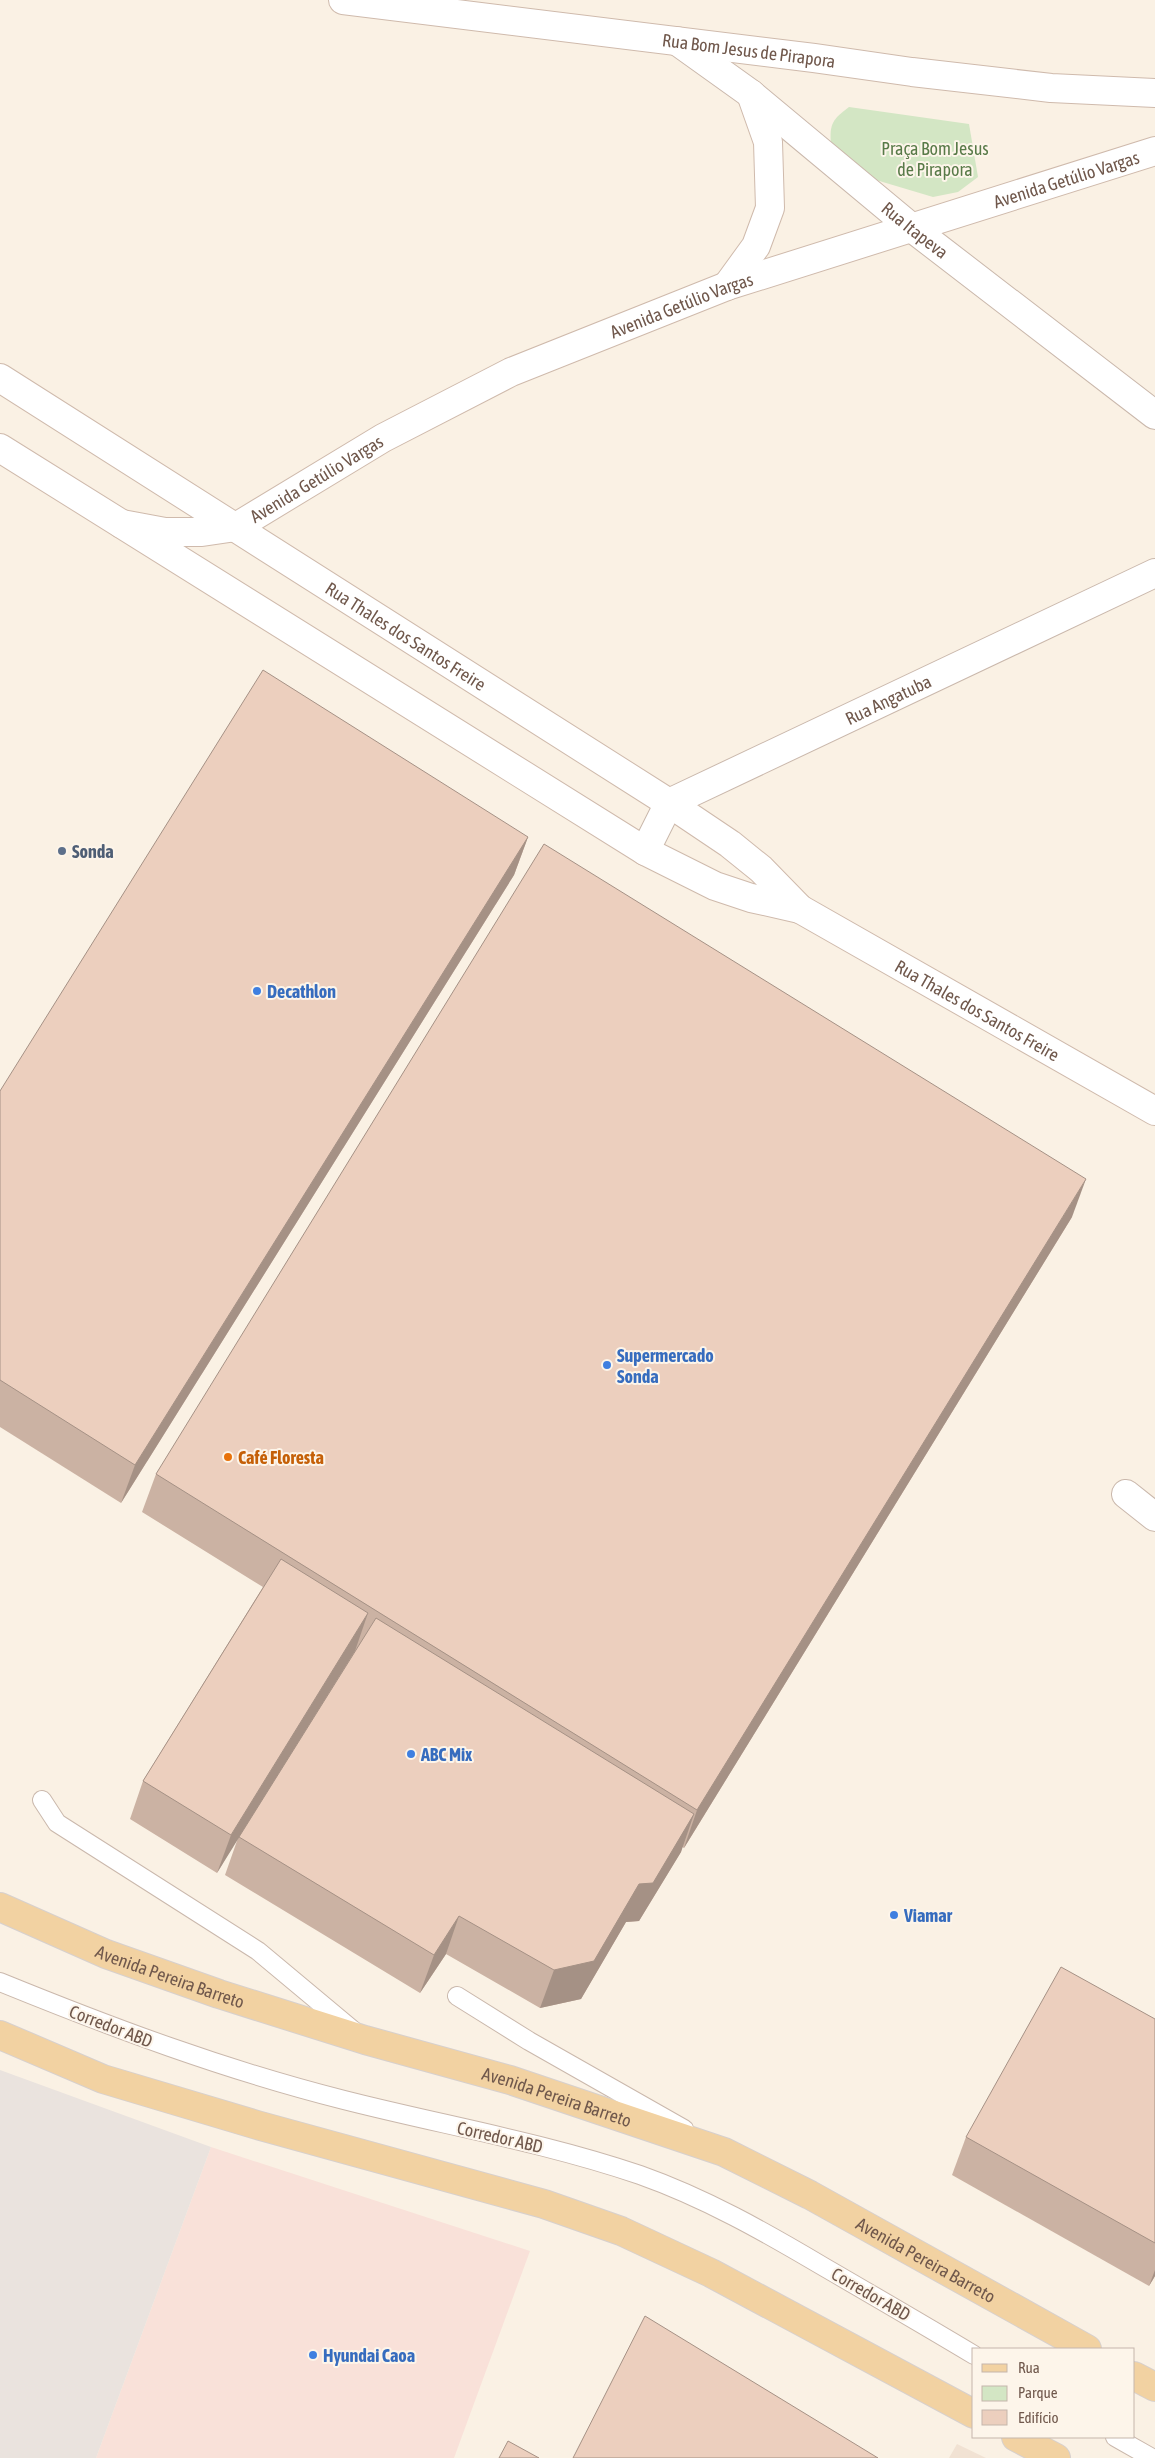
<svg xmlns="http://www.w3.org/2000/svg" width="1155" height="2458" font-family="'Asap Condensed',sans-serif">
<rect width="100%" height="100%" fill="#faf1e4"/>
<polygon fill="#f1e2d3" points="957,2444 986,2458 949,2458"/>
<polygon fill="#f9e1d9" points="211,2147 530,2251 454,2458 96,2458"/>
<polygon fill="#eae3de" points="0,2070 211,2147 96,2458 0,2458"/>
<path fill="#d3e6c4" d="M849,107l120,17 9,53 -20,15 -25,5 -57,-17 -45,-36c-2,-20 2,-25 18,-37z"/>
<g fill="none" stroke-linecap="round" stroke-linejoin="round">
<defs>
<g id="lane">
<polyline points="42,1800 57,1823 258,1951 355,2032"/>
<path d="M0,1982c113,46 225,88 344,118 98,25 199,42 296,75 65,23 125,57 184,92 50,29 100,58 150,88"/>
<polyline points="457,1996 529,2041 684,2129"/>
<polyline points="1115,2437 1152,2458"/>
</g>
<g id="street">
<path id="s1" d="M677,41l74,53 161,134 243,187"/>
<path id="s2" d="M645,851l24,-48 486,-230"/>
<polyline points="1126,1494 1155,1517"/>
</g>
<g id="secondary">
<path id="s3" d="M343,0l471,58 98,14 139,16 104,5"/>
<polyline points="727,286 756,246 770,208 768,142 751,94"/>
<path id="s4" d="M0,378l669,425 61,41 31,25 39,40 355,202"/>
<polyline points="0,448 645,851 715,886 751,898 800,909"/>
<path id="s5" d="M122,524l43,8h37l34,-5 147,-89 128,-66 216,-86 428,-135"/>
</g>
<g id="primary">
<path id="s6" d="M0,1907l106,47 113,40 146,46 145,40 214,72 86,43 277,154"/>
<polyline points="0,2035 103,2079 257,2125 544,2204 621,2231 711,2273 974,2414"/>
<polyline points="1134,2376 1155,2387"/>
<polyline points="1016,2437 1056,2458"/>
</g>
</defs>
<use href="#lane" stroke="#cab8ac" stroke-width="20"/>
<use href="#street" stroke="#cab8ac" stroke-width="30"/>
<use href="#secondary" stroke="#cfbaac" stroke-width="30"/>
<use href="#primary" stroke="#d7d0cd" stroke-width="30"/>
<use href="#lane" stroke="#fff" stroke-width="18"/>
<use href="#street" stroke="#fff" stroke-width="28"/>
<use href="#secondary" stroke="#fff" stroke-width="28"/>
<use href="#primary" stroke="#f2d2a2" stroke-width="28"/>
</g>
<g fill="#cbb2a3">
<polygon points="528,837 514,875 121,1503 0,1427 0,1091"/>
<polygon points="1072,1217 684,1848 682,1847 681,1852 639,1921 626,1922 581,1999 540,2008 446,1954 420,1993 225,1875 238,1838 217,1873 130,1819 143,1781 263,1587 142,1512 156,1474"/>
<polygon points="1155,2019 1155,2276 1149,2286 952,2175 966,2137"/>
</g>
<g fill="#a59185">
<polygon points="528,837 514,875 121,1503 135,1465"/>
<polygon points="1086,1179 1072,1217 684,1848 697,1810"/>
<polygon points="368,1613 355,1651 217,1873 231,1835"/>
<polygon points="694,1814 681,1852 639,1921 626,1922 581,1999 540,2008 554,1970 639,1884"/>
<polygon points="459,1916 446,1954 420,1993 434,1955"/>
<polygon points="1155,2270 1155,2276 1149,2286"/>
</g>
<g fill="#eccfbe" stroke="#a59185">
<polygon points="263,670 528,837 135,1465 0,1380 0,1091"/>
<polygon points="544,844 1086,1179 697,1810 156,1474"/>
<polygon points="281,1559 368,1613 231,1835 143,1781"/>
<polygon points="376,1618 694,1814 653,1883 639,1884 594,1961 554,1970 459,1916 434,1955 239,1837"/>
<polygon points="1061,1967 1155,2019 1155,2243 966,2137"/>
<polygon points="645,2316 878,2458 573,2458"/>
<polygon points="508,2441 539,2458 499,2458"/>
</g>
<circle fill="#5c6f8a" stroke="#fdf5ea" stroke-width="2" cx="62" cy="851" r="5"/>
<g fill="#3f7fe0" stroke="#fdf5ea" stroke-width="2">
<circle cx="257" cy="991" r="5"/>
<circle cx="607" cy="1365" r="5"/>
<circle cx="411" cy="1754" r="5"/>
<circle cx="894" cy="1915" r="5"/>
<circle cx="313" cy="2355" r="5"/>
</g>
<circle fill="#e8710a" stroke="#fdf5ea" stroke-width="2" cx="228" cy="1457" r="5"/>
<g text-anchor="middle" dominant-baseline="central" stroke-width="4" stroke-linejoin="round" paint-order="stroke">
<g font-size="18" fill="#70584c" stroke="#fdf5ea">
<text stroke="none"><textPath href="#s3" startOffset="409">Rua Bom Jesus de Pirapora</textPath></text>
<text stroke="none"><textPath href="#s5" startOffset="1019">Avenida Getúlio Vargas</textPath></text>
<text stroke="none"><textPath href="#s1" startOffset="304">Rua Itapeva</textPath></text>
<text stroke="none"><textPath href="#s5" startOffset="614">Avenida Getúlio Vargas</textPath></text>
<text stroke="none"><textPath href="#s5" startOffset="209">Avenida Getúlio Vargas</textPath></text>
<text stroke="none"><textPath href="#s4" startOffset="481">Rua Thales dos Santos Freire</textPath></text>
<text stroke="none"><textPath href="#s2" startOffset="296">Rua Angatuba</textPath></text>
<text stroke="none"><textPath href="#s4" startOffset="1166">Rua Thales dos Santos Freire</textPath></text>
<text stroke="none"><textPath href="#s6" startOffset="184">Avenida Pereira Barreto</textPath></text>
<text transform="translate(111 2026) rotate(21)">Corredor ABD</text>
<text stroke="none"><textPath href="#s6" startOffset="589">Avenida Pereira Barreto</textPath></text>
<text transform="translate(500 2137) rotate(13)">Corredor ABD</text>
<text stroke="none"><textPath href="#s6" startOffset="994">Avenida Pereira Barreto</textPath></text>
<text transform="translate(871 2294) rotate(30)">Corredor ABD</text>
</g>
<g font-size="18" fill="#587a48" stroke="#fdf5ea">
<text x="935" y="148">Praça Bom Jesus<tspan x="935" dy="21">de Pirapora</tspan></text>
</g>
<g font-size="18" font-weight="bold" fill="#4e5e75" stroke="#fdf5ea" text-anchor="start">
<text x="72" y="851">Sonda</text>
</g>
<g font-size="18" font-weight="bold" fill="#366cbe" stroke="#fdf5ea" text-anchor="start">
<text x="267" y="991">Decathlon</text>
<text x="617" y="1355">Supermercado<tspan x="617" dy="21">Sonda</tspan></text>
<text x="421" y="1754">ABC Mix</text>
<text x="904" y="1915">Viamar</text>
<text x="323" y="2355">Hyundai Caoa</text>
</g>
<g font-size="18" font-weight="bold" fill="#c56008" stroke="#fdf5ea" text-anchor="start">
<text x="238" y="1457">Café Floresta</text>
</g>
</g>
<rect x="972" y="2348" width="162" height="90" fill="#fdf5ea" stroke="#c5b6ab"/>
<rect x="982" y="2364" width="25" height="8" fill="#f2d2a2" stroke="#c5b6ab"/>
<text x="1018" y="2373" font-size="15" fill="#70584c">Rua</text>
<rect x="982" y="2386" width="25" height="15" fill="#d3e6c4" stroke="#c5b6ab"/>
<text x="1018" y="2398" font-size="15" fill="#70584c">Parque</text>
<rect x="982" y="2410" width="25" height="15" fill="#eccfbe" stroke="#c5b6ab"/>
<text x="1018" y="2423" font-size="15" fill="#70584c">Edifício</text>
</svg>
